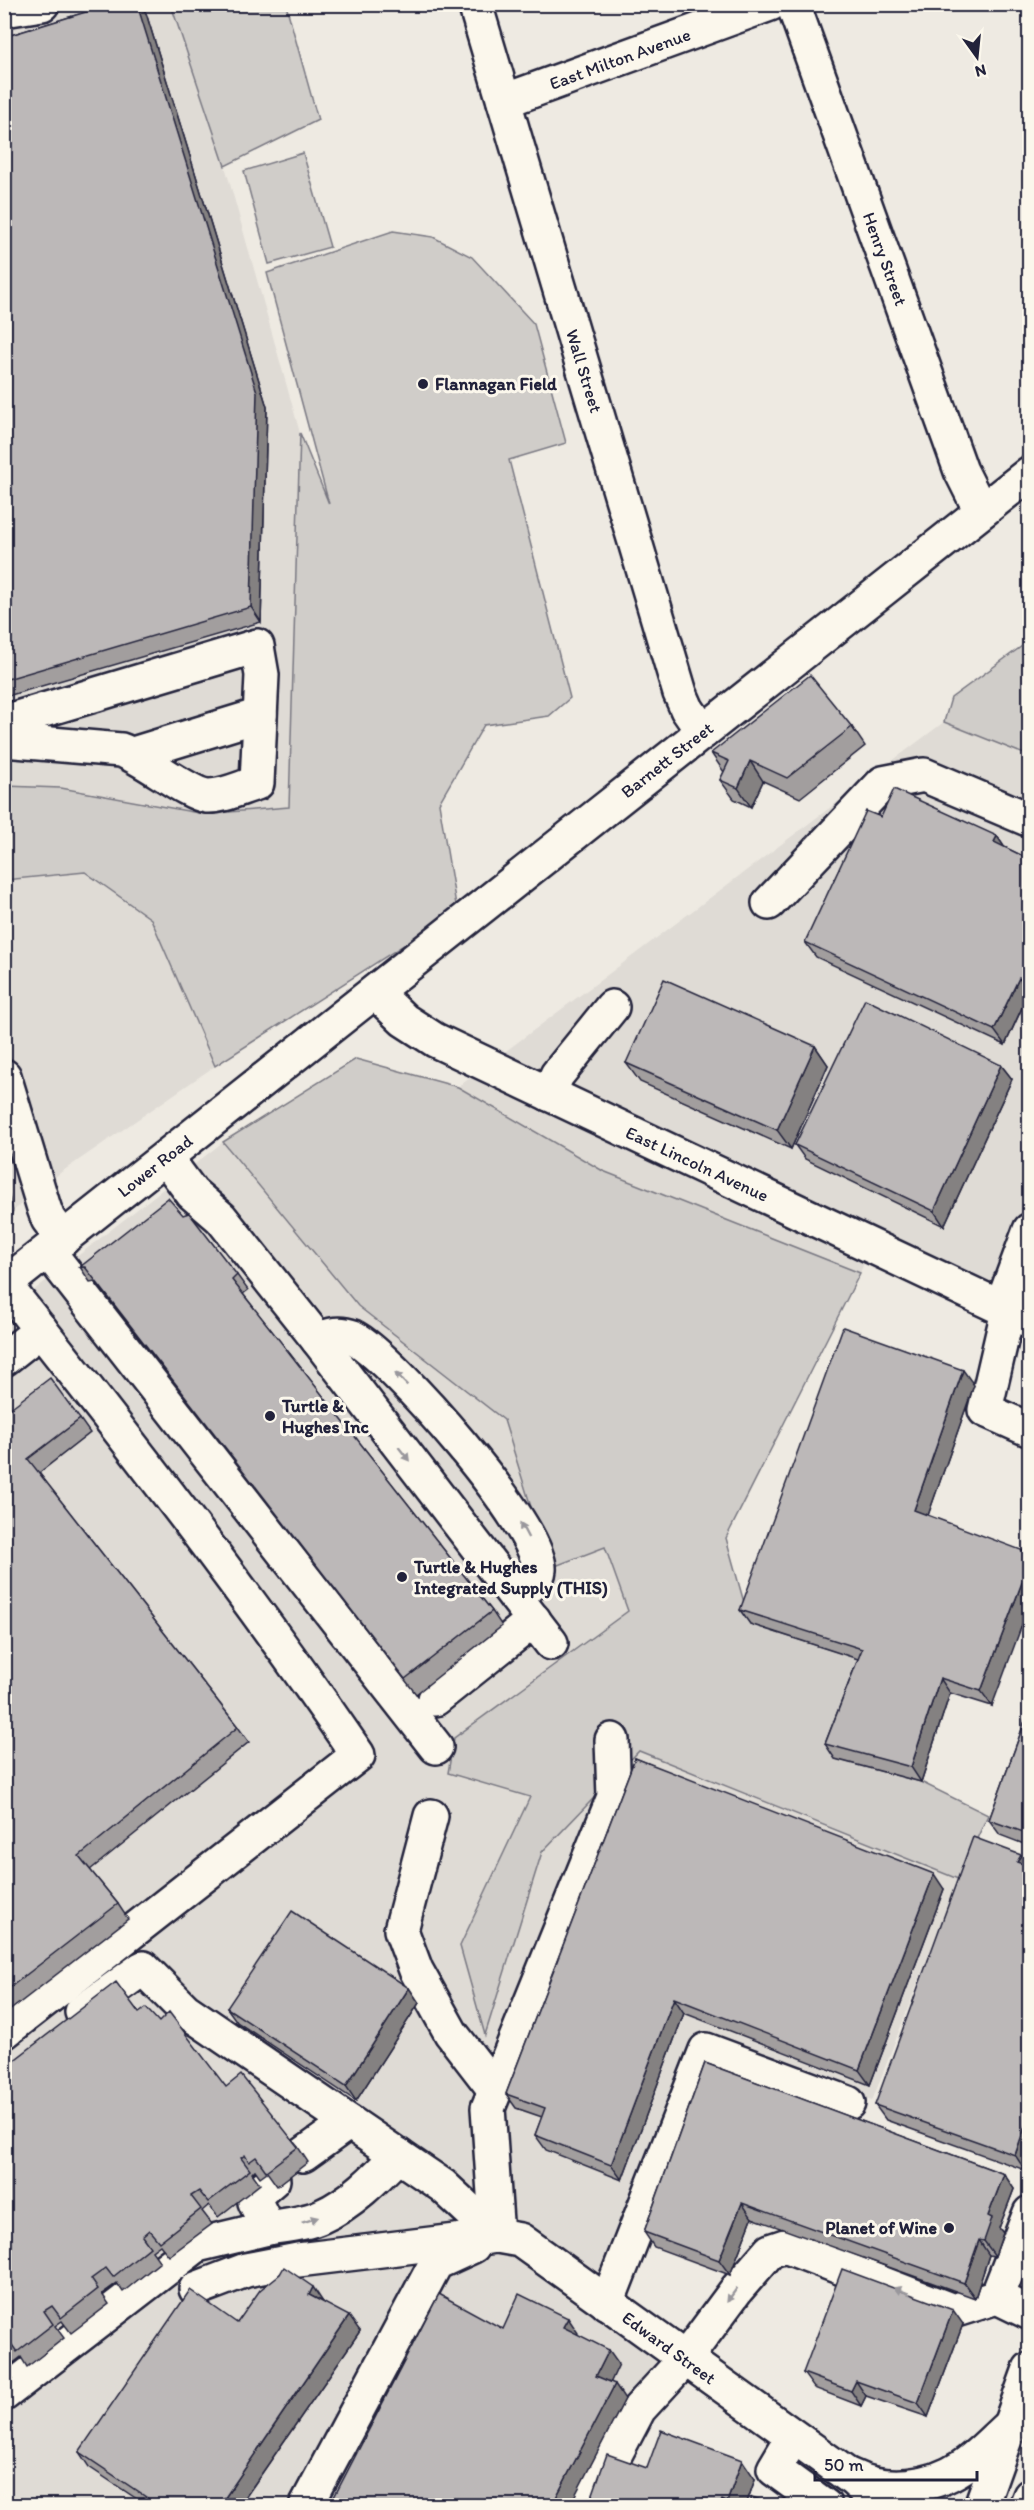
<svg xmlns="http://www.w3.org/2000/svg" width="1034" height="2510" font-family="Itim,sans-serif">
<rect width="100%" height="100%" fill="#eeeae2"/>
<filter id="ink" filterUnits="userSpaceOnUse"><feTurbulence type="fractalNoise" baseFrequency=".0167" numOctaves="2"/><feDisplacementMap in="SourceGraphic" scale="12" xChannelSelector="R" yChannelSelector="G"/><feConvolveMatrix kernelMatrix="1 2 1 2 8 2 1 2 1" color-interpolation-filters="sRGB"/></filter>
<g filter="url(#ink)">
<g fill="#dfdbd5">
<polygon points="5,5 171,5 225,166 300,433 290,807 204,814 61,788 5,786"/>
<polygon points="944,722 1029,756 1029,1328 869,1250 860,1273 603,1171 458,1087"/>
<polygon points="85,872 151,919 215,1066 60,1173 13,1211 4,1178 4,880"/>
<polygon points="223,1142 358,1306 504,1420 550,1568 605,1547 628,1611 454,1738 448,1773 530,1796 460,1946 485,2033 542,1852 639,1751 958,1879 872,2101 701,2032 600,2299 667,2352 597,2505 5,2506 5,1313"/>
</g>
<g fill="#d0cdc9" stroke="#797882" stroke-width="1.5">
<polygon points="171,5 286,5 318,120 225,166"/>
<polygon points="303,153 330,247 269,264 244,171"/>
<polygon points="393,231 433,237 472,257 534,324 566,443 509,460 570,698 549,716 484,725 439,803 457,911 215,1066 151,919 85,872 5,880 5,786 61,788 204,814 289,807 300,433 329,504 267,273"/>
<polygon points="1029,641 1029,756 944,722 951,698"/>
<polygon points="356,1059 458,1087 603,1171 860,1273 726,1538 750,1624 872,1663 836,1759 921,1782 988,1815 958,1879 639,1751 542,1852 485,2035 460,1946 530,1797 448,1773 454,1738 628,1611 605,1547 550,1568 504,1420 358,1306 223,1142"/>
<polygon points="4,1178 13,1211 5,1226 4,1226"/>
</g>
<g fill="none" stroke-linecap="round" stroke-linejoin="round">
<defs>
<g id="minor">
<polyline points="475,4 680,693 687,709 703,732"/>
<polyline points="793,4 961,471 974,497 984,509"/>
<polyline points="4,10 42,4"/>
<polyline points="504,101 770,4"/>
<path d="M4,722l253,-76 5,29 -5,108c-15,4 -34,14 -50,13 -19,-2 -63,-38 -86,-46l-117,-10"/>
<polyline points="133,754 260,715"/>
<polyline points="769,903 883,783 924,775 1030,820"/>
<polyline points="375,992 404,1020 435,1040 1030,1321"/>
<polyline points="4,1076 44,1208 48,1219 63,1239"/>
<polyline points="549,1094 557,1075 612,1007"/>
<polyline points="166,1158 192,1193 221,1218 318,1340 551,1643"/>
<polyline points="48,1251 436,1747"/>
<polyline points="4,1285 1030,473"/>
<polyline points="1001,1308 1030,1230"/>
<polyline points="1008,1311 985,1410 1030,1430"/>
<path d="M318,1340c12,-6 22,-8 35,-3 37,18 191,193 186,233 -1,12 -15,19 -24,26"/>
<polyline points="4,1359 41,1330"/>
<polyline points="435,1699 534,1620"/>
<polyline points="431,1816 401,1930 416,1970 451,2033 495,2090"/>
<polyline points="82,2012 143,1968 185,2010 443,2186 497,2236"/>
<path d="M4,2032l354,-277c-111,-162 -231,-317 -353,-470"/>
<polyline points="303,2155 349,2122"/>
<path d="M273,2180l-13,11 -5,11 13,26c18,-3 37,-4 54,-12 28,-12 55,-39 76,-61"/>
<polyline points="497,2236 488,2108 614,1797 612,1740"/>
<polyline points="196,2289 246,2270 298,2260 497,2236 520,2240 853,2479 882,2506"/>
<polyline points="997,2297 1030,2213"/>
<polyline points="607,2303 706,2050 848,2103"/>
<polyline points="4,2394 197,2245 268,2228"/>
<polyline points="793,2437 774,2469 825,2506"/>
<path d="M851,2476c34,17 80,12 111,-9 18,-12 33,-29 49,-43"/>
<polyline points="306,2506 436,2263 473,2246"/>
<polyline points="588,2506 639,2409 685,2359 737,2289 770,2251 785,2246 953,2311 997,2297 1030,2313"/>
</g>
<g id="highway">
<polyline points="981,2506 1030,2369"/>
<polyline points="1026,2506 1030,2496"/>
</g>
</defs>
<use href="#minor" stroke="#22223b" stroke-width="38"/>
<use href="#highway" stroke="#22223b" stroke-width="38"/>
<use href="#minor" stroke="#fbf7ec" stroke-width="33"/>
<use href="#highway" stroke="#fbf7ec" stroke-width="33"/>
</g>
<g fill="#a29e9e" stroke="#22223b" stroke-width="1.5">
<polygon points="112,4 140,4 146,13 267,407 261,622 4,697 4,37"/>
<polygon points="852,727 865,746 800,798 763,781 751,807 734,799 720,780 724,772 711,753"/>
<polygon points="881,817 997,836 1004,847 1029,859 1029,993 1005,1045 816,957 805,942"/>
<polygon points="815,1046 828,1065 791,1149 640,1082 626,1063"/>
<polygon points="1001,1065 1012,1079 944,1226 805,1159 795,1145"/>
<polygon points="80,1267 237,1275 248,1290 243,1294 492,1611 502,1626 416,1694 95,1281 90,1282"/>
<polygon points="974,1385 928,1515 992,1706 950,1693 921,1782 835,1759 825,1744 858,1659 750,1624 740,1610"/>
<polygon points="4,1413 80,1419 90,1433 39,1473 238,1727 249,1742 90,1870 118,1904 128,1919 4,2015"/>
<polygon points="1029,1710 1029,1846 1000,1835 989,1820"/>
<polygon points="635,1758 944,1889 870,2085 684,2013 622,2180 546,2150 535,2135 542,2117 516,2108 506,2094"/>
<polygon points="1021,1855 1029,1866 1025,2170 886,2120 875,2105"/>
<polygon points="409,1988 419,2003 356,2101 237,2022 227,2008"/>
<polygon points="139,2013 159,2022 226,2087 298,2147 308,2162 277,2186 267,2172 260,2177 255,2170 252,2173 260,2184 218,2217 209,2205 202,2211 212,2224 169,2256 160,2245 152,2251 160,2262 123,2292 117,2283 102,2294 109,2304 71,2333 62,2321 55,2326 64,2338 27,2367 21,2357 6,2369 13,2379 4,2385 4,2073"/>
<polygon points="705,2063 1004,2174 1014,2189 999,2228 1003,2233 995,2256 989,2255 975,2298 752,2218 730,2275 654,2247 644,2232"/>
<polygon points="280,2274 323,2302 360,2331 240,2505 146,2505 89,2467 79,2452 237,2323"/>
<polygon points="963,2324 928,2417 866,2396 861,2406 814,2388 803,2373"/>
<polygon points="647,2468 755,2479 746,2505 589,2505"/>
</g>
<g fill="#848181" stroke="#22223b" stroke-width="1.5">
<polygon points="137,4 140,4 146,13 267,407 261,622 251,607"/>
<polygon points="750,761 763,781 751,807 738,788"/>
<polygon points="997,836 1007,851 994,842"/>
<polygon points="1029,964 1029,990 1022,979"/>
<polygon points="1019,978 1029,992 1005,1045 994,1030"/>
<polygon points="815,1046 828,1065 791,1149 777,1130"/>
<polygon points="1001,1065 1012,1079 944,1226 934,1211"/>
<polygon points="963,1370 974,1385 925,1524 914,1510"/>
<polygon points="1029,1564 1029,1606 992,1706 981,1691"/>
<polygon points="940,1678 950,1693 921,1782 911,1767"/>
<polygon points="1021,1855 1029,1867 1017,1862"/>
<polygon points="934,1874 944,1889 870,2085 859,2070"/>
<polygon points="409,1988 419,2003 356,2101 346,2086"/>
<polygon points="674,1998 684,2013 622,2180 611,2165"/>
<polygon points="1029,2115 1029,2159 1025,2170 1015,2155"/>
<polygon points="1004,2174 1014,2189 999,2228 1003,2233 995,2256 984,2241 988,2216"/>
<polygon points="742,2203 752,2218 730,2275 719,2260"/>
<polygon points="979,2240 989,2255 975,2298 964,2283"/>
<polygon points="313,2287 323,2302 309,2295"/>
<polygon points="953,2310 963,2324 928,2417 918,2403"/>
<polygon points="349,2316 360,2331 240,2505 220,2505"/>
<polygon points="568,2318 578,2333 573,2342 563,2327"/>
<polygon points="609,2350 619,2364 607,2390 596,2376"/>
<polygon points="856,2381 866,2396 861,2406 851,2391"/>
<polygon points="615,2384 625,2399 570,2505 552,2505"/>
<polygon points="742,2460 755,2479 746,2505 729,2505 727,2502"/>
<polygon points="722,2500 726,2505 720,2505"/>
</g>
<g fill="#bcb8b8" stroke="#22223b" stroke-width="1.5">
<polygon points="112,4 137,4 257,392 251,607 4,680 4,37"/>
<polygon points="810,675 852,727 787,778 750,761 738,788 720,780 729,761 711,753"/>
<polygon points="894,789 997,836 994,842 1029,859 1029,964 1022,979 1019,978 994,1030 805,942 866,811 881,817"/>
<polygon points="664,979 815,1046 777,1130 626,1063"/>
<polygon points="865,999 1001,1065 934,1211 795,1145"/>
<polygon points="168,1198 183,1215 189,1213 237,1275 232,1280 492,1611 405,1679 85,1267 80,1267"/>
<polygon points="843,1327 963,1370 914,1510 1029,1553 1029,1564 981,1691 940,1678 911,1767 825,1744 862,1649 740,1610"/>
<polygon points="50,1378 80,1419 28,1459 238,1727 79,1856 118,1904 4,1992 4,1413"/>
<polygon points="1029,1710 1029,1834 989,1820"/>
<polygon points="635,1758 934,1874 859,2070 674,1998 611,2165 535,2135 545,2108 506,2094"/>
<polygon points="973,1837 1021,1855 1017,1862 1029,1866 1029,2115 1015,2155 875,2105"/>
<polygon points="292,1911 409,1988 346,2086 227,2008"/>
<polygon points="116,1982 139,2013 146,2008 159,2022 169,2012 226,2087 241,2075 298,2147 266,2171 256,2157 249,2162 245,2155 241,2158 250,2170 208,2202 199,2191 191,2196 201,2209 159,2242 149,2230 142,2236 150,2247 113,2277 106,2268 91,2279 98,2289 61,2318 52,2306 44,2311 53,2324 17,2352 10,2342 4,2347 4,2073 6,2073 4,2068"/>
<polygon points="705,2063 1004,2174 988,2216 992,2218 984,2241 979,2240 964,2283 742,2203 719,2260 644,2232"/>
<polygon points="284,2267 313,2287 309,2295 349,2316 220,2505 158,2505 79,2452 190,2290 237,2323 260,2290 280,2274"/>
<polygon points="842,2269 953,2310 918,2403 856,2381 851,2391 803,2373"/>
<polygon points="439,2294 503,2329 519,2294 568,2318 563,2327 609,2350 596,2376 615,2384 552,2505 330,2505"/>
<polygon points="661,2430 742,2460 727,2502 722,2500 720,2505 589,2505 607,2454 647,2468"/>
<polygon points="752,2497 775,2505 749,2505"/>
</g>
<defs><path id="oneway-solid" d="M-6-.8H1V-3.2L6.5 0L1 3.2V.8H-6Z" transform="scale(1.5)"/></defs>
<g fill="#99979c">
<use href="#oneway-solid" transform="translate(401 1379) rotate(-135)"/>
<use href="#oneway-solid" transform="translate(404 1454) rotate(52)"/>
<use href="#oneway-solid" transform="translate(524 1530) rotate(-118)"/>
<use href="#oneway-solid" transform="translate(310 2220) rotate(-18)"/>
<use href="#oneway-solid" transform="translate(902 2291) rotate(-158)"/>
<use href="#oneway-solid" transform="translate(732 2295) rotate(126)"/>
</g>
</g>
<g fill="#22223b" stroke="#fbf7ec" stroke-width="2">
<circle cx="423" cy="384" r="6"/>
<circle cx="270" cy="1416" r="6"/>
<circle cx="402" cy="1577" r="6"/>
<circle cx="949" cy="2228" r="6"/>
</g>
<g text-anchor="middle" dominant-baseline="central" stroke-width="6" stroke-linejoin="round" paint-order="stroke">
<g font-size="18" fill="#22223b" stroke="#fbf7ec">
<text transform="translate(620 59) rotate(-20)">East Milton Avenue</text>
<text transform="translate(885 259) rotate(70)">Henry Street</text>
<text transform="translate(584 371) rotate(73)">Wall Street</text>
<text transform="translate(667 760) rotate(-38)">Barnett Street</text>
<text transform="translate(697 1164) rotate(25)">East Lincoln Avenue</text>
<text transform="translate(155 1166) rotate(-38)">Lower Road</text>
<text transform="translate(669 2348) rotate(36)">Edward Street</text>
</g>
<g font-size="18" font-weight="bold" fill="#22223b" stroke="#fbf7ec" text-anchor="start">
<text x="435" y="384">Flannagan Field</text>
<text x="282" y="1406">Turtle &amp;<tspan x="282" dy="21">Hughes Inc</tspan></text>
<text x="414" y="1567">Turtle &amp; Hughes<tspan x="414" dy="21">Integrated Supply (THIS)</tspan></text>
<text x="937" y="2228" text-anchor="end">Planet of Wine</text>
</g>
</g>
<rect width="1034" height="2510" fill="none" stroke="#fbf7ec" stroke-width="24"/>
<rect x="12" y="12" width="1010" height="2486" fill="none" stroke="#22223b" stroke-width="2" filter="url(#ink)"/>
<g transform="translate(977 57) rotate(165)" stroke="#fbf7ec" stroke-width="4.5" paint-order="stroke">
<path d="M0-4.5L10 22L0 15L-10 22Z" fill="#22223b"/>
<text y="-9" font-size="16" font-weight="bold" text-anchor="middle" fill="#22223b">N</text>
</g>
<path d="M815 2471v9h162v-9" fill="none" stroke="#22223b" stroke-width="3"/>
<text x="824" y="2471" font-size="18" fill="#22223b" stroke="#fbf7ec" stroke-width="4.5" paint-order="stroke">50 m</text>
</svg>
